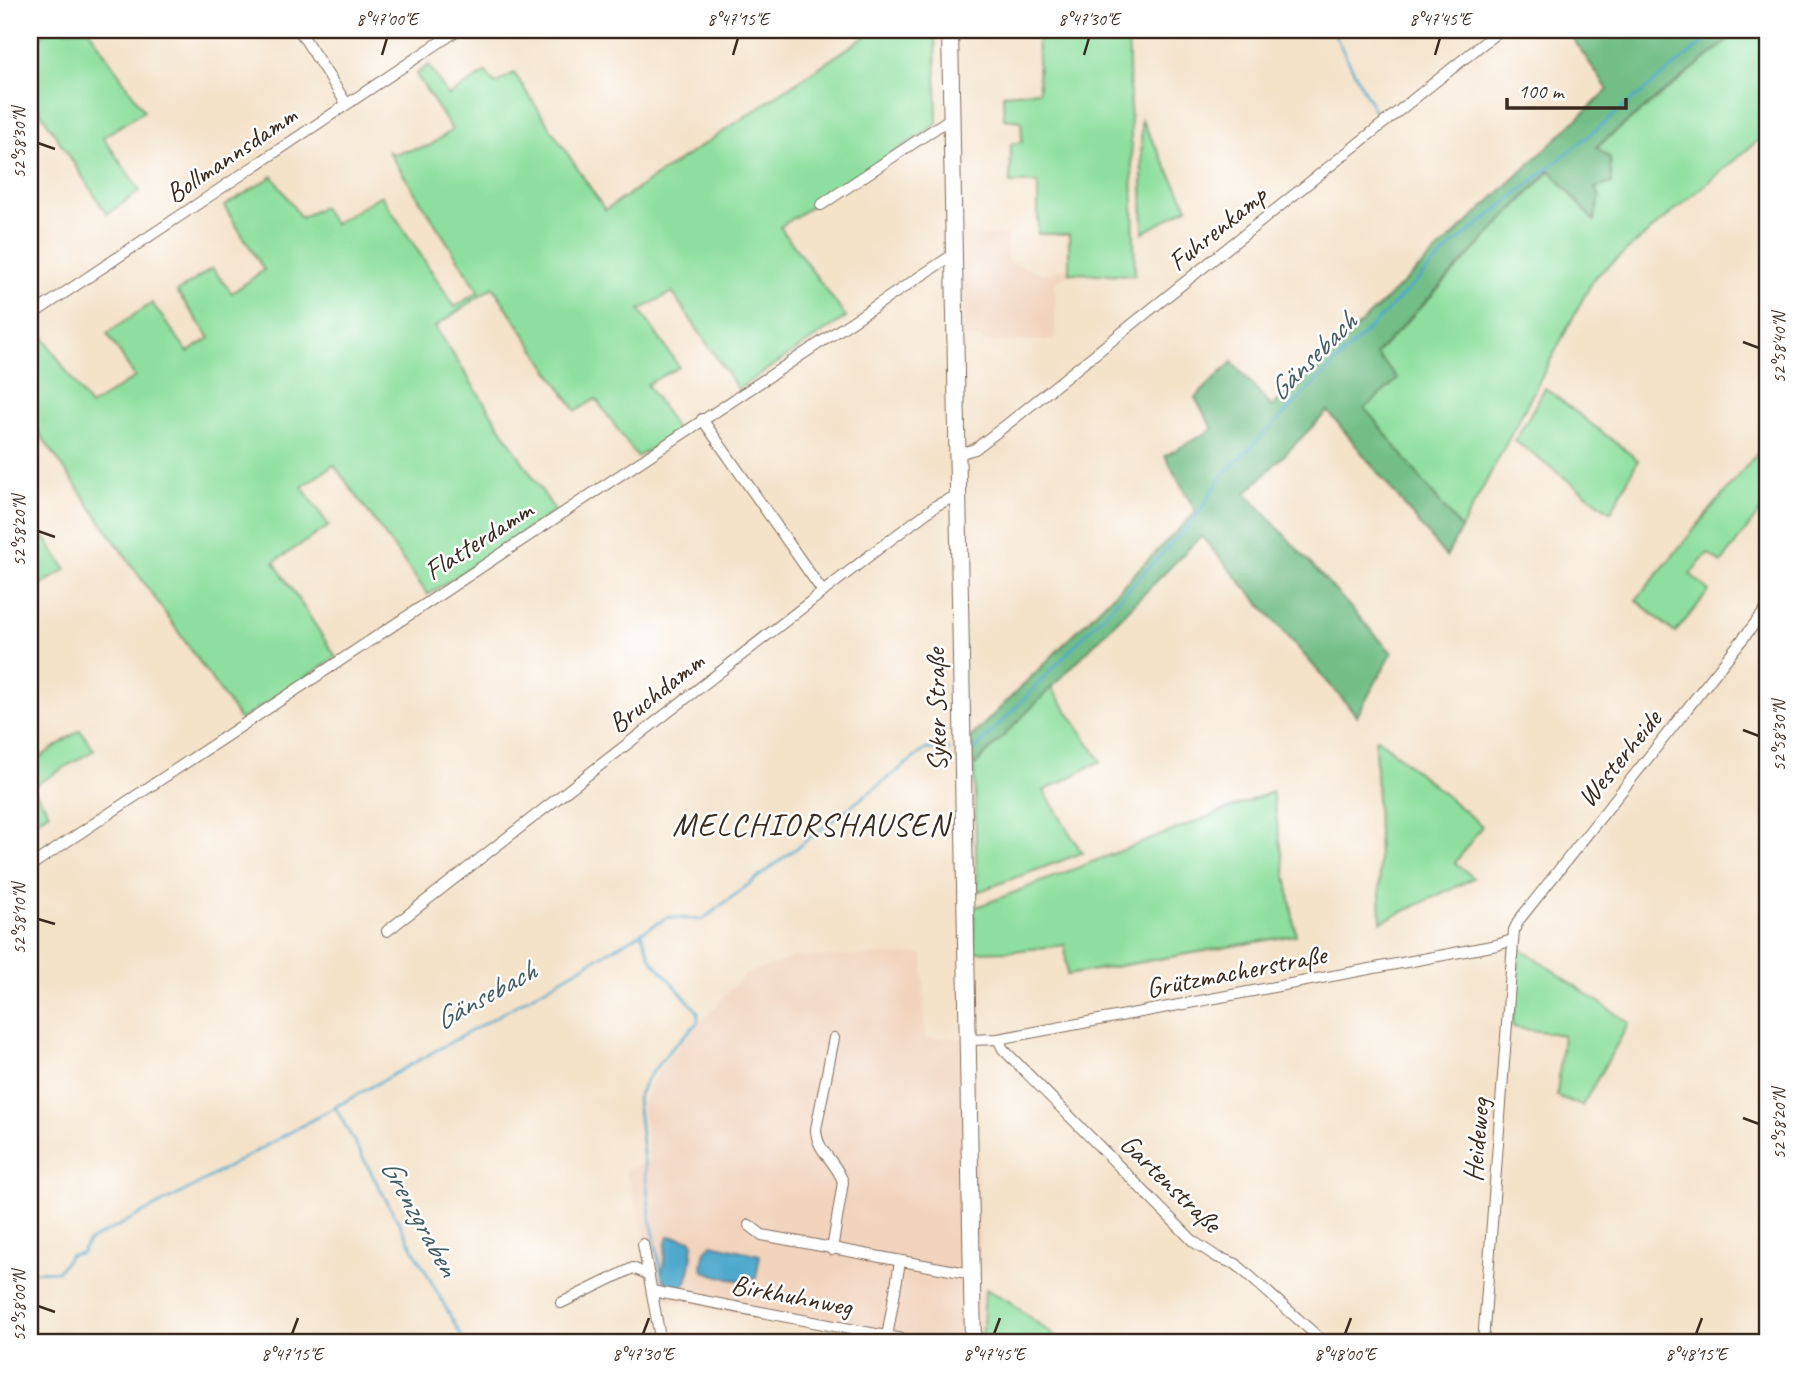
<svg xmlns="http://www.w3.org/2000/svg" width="1798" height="1373" font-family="Caveat,sans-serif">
<rect width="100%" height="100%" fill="#fff"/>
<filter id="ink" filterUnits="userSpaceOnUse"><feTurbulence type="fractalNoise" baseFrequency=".0143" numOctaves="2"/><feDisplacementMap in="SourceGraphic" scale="14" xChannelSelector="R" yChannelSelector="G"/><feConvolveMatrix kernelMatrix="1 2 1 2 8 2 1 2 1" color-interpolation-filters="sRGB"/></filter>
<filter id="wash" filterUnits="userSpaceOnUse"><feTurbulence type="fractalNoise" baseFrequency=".00686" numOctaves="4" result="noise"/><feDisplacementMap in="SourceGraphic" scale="28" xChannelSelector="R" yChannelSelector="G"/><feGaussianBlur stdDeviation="1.57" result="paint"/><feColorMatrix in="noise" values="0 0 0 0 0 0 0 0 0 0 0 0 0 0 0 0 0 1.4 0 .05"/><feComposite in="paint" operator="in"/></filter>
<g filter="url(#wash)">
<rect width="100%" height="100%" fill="#f4e2c9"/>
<g fill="#f2d4be">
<polygon points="1007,235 1007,261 1044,274 1069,267 1069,273 1055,282 1056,340 982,342 982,338 964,338 962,237"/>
<polygon points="923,954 925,1038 974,1038 982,1343 929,1343 708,1309 658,1297 644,1231 625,1170 650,1162 642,1105 652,1082 668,1058 744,975 795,957"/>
</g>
<g fill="#8edf9f" stroke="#64845e" stroke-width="2">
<polygon points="50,30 89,30 144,111 103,137 140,191 107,214 30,96 30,43"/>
<polygon points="875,30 935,30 937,124 780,227 846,317 738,389 672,292 640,310 679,367 647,384 678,432 637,457 596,399 576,411 493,287 435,327 555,511 428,595 334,465 302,487 329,526 274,562 336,657 240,720 30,420 30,324 33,322 90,406 135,377 107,333 152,303 188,352 210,338 177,292 212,268 232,293 264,270 224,206 273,176 301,218 322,207 334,224 381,195 455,307 479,291 388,151 393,154 429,146 452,130 416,74 429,65 448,96 486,72 495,84 514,73 605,210"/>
<polygon points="1037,30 1128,30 1135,275 1069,273 1069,234 1038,234 1038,183 1010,183 1011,144 1022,142 1021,121 1004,119 1003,94 1039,91"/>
<polygon points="1741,30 1768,30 1768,132 1594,278 1461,529 1365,408 1398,379 1376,354 1551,170 1593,220 1595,188 1612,183 1596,148"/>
<polygon points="1141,119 1188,207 1143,233"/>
<polygon points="1545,388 1638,460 1611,512 1515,441"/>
<polygon points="1768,440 1768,501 1721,563 1708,553 1690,574 1709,591 1675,633 1636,600"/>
<polygon points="30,517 66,569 30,592"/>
<polygon points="1051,687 1101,761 1044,791 1082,853 977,892 974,766"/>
<polygon points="80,730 94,750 32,787 49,812 30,825 30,764"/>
<polygon points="1377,738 1482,826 1455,863 1474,878 1381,922 1375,740"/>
<polygon points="1272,792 1296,935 1067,975 1065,945 1013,951 974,952 974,908"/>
<polygon points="1522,949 1629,1023 1582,1106 1557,1096 1563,1035 1512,1027 1519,950"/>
<polygon points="985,1289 1009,1301 1063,1343 982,1343"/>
</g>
<polygon fill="#72be86" stroke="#567452" stroke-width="2" points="1567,30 1697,30 1704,37 1714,30 1741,30 1596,147 1610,158 1612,183 1595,188 1600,197 1594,221 1550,170 1376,354 1398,379 1365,408 1461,529 1446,557 1328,411 1246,493 1392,653 1357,716 1201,536 974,766 969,739 1196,512 1165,456 1213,429 1195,398 1232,362 1272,407 1608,90"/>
<g fill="#4ea8cc" stroke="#446975" stroke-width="2">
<path d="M669,1236l22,4 2,3c-1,9 -3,43 -13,45 -4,1 -8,-2 -12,-3l-6,-8 4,-34z"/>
<path d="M712,1244l48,11 -4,23c-13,7 -38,-2 -52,-7l-2,-2c1,-10 1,-20 10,-25z"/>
</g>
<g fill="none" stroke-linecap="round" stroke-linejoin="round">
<g stroke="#4ea8cc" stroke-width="2.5">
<polyline points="1332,30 1379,119"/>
<polyline points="971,750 974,751 1195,519 1222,476 1451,247 1719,30"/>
<polyline points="641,933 652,960 698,1012 698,1022 669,1051 645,1081 637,1099 650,1215 662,1277"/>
<polyline points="335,1107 463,1339 455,1343"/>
<polyline points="30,1272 58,1271 70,1255 81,1253 89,1241 185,1191 494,1018 668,917 702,920 926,749 950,750"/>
</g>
</g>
</g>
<g filter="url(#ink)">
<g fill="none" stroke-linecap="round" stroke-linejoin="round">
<defs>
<g id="minor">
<polyline points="299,30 346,103"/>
<polyline points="821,205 951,118"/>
<polyline points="30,316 458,30"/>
<polyline points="702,419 823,592"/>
<polyline points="958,454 975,449 1010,422 1500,30"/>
<polyline points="30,866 954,254"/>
<polyline points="387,931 878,549 937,505 958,495"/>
<polyline points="998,1039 1003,1049 1194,1242 1217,1257 1236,1264 1325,1343"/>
<polyline points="968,1040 998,1039 1497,945 1512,940"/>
<polyline points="749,1225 762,1235 972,1274"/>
<polyline points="643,1244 661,1343"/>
<path d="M832,1250l11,-68c-6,-20 -27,-31 -27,-53l18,-91"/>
<polyline points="652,1291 923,1343"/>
<polyline points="561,1303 633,1268 649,1275"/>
<polyline points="887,1337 900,1262"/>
<polyline points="1483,1343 1514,930 1519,920 1768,607"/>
</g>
<polyline id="primary" points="950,30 973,1343"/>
</defs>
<use href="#minor" stroke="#7c6a5a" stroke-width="12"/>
<use href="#primary" stroke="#7c6a5a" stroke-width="18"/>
<use href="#minor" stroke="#fff" stroke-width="10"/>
<use href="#primary" stroke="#fff" stroke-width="16"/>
</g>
</g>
<path fill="none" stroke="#3b2a1e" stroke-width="2.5" d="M382,55l5,-17M733,55l5,-17M1084,55l5,-17M1435,55l5,-17M38,143l17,6M1743,342l16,6M38,531l17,6M1743,730l16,6M38,919l17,5M1743,1118l16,6M38,1306l17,6M292,1334l6,-16M643,1334l6,-16M994,1334l6,-16M1345,1334l6,-16M1696,1334l6,-16"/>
<g text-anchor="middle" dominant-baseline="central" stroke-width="5" stroke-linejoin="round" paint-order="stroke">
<g font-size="28" fill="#3b2a1e" stroke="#fff">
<text transform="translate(231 154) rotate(-34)">Bollmannsdamm</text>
<text transform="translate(1217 228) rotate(-39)">Fuhrenkamp</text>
<text transform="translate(478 540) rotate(-33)">Flatterdamm</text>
<text transform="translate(656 692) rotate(-38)">Bruchdamm</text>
<text transform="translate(936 710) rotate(-91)">Syker Straße</text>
<text transform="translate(1619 758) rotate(-51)">Westerheide</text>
<text transform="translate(1236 971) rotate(-11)">Grützmacherstraße</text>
<text transform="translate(1476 1140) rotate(-85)">Heideweg</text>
<text transform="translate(1171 1183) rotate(44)">Gartenstraße</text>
<text transform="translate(792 1295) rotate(11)">Birkhuhnweg</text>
</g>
<g font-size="30" font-style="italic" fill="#435c64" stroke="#fff">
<text transform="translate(1312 356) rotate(-45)">Gänsebach</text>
<text transform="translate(485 995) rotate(-29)">Gänsebach</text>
<text transform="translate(420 1217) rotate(61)">Grenzgraben</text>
</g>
<g font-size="32" letter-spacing="2" fill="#3b2a1e" stroke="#fff">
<text x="811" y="824">MELCHIORSHAUSEN</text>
</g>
</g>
<rect width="1798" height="1373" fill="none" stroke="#fff" stroke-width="77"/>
<path d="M1507 98v10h119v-10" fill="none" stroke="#3b2a1e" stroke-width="3.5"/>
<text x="1518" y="98" font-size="21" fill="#3b2a1e" stroke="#ffffff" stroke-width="5" paint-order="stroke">100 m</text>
<rect x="38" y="38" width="1721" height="1296" fill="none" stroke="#3b2a1e" stroke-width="2.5"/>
<g font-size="18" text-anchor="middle" fill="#3b2a1e">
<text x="387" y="25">8°47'00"E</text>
<text x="738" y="25">8°47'15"E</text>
<text x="1089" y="25">8°47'30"E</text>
<text x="1440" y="25">8°47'45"E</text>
<text transform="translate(19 143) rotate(-90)" y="6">52°58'30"N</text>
<text transform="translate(1779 348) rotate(-90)" y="6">52°58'40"N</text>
<text transform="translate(19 531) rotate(-90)" y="6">52°58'20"N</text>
<text transform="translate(1779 736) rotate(-90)" y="6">52°58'30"N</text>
<text transform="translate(19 919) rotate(-90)" y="6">52°58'10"N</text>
<text transform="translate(1779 1124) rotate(-90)" y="6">52°58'20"N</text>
<text transform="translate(19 1306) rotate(-90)" y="6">52°58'00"N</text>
<text x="292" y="1360">8°47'15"E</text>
<text x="643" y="1360">8°47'30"E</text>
<text x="994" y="1360">8°47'45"E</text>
<text x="1345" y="1360">8°48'00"E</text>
<text x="1696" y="1360">8°48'15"E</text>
</g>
</svg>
